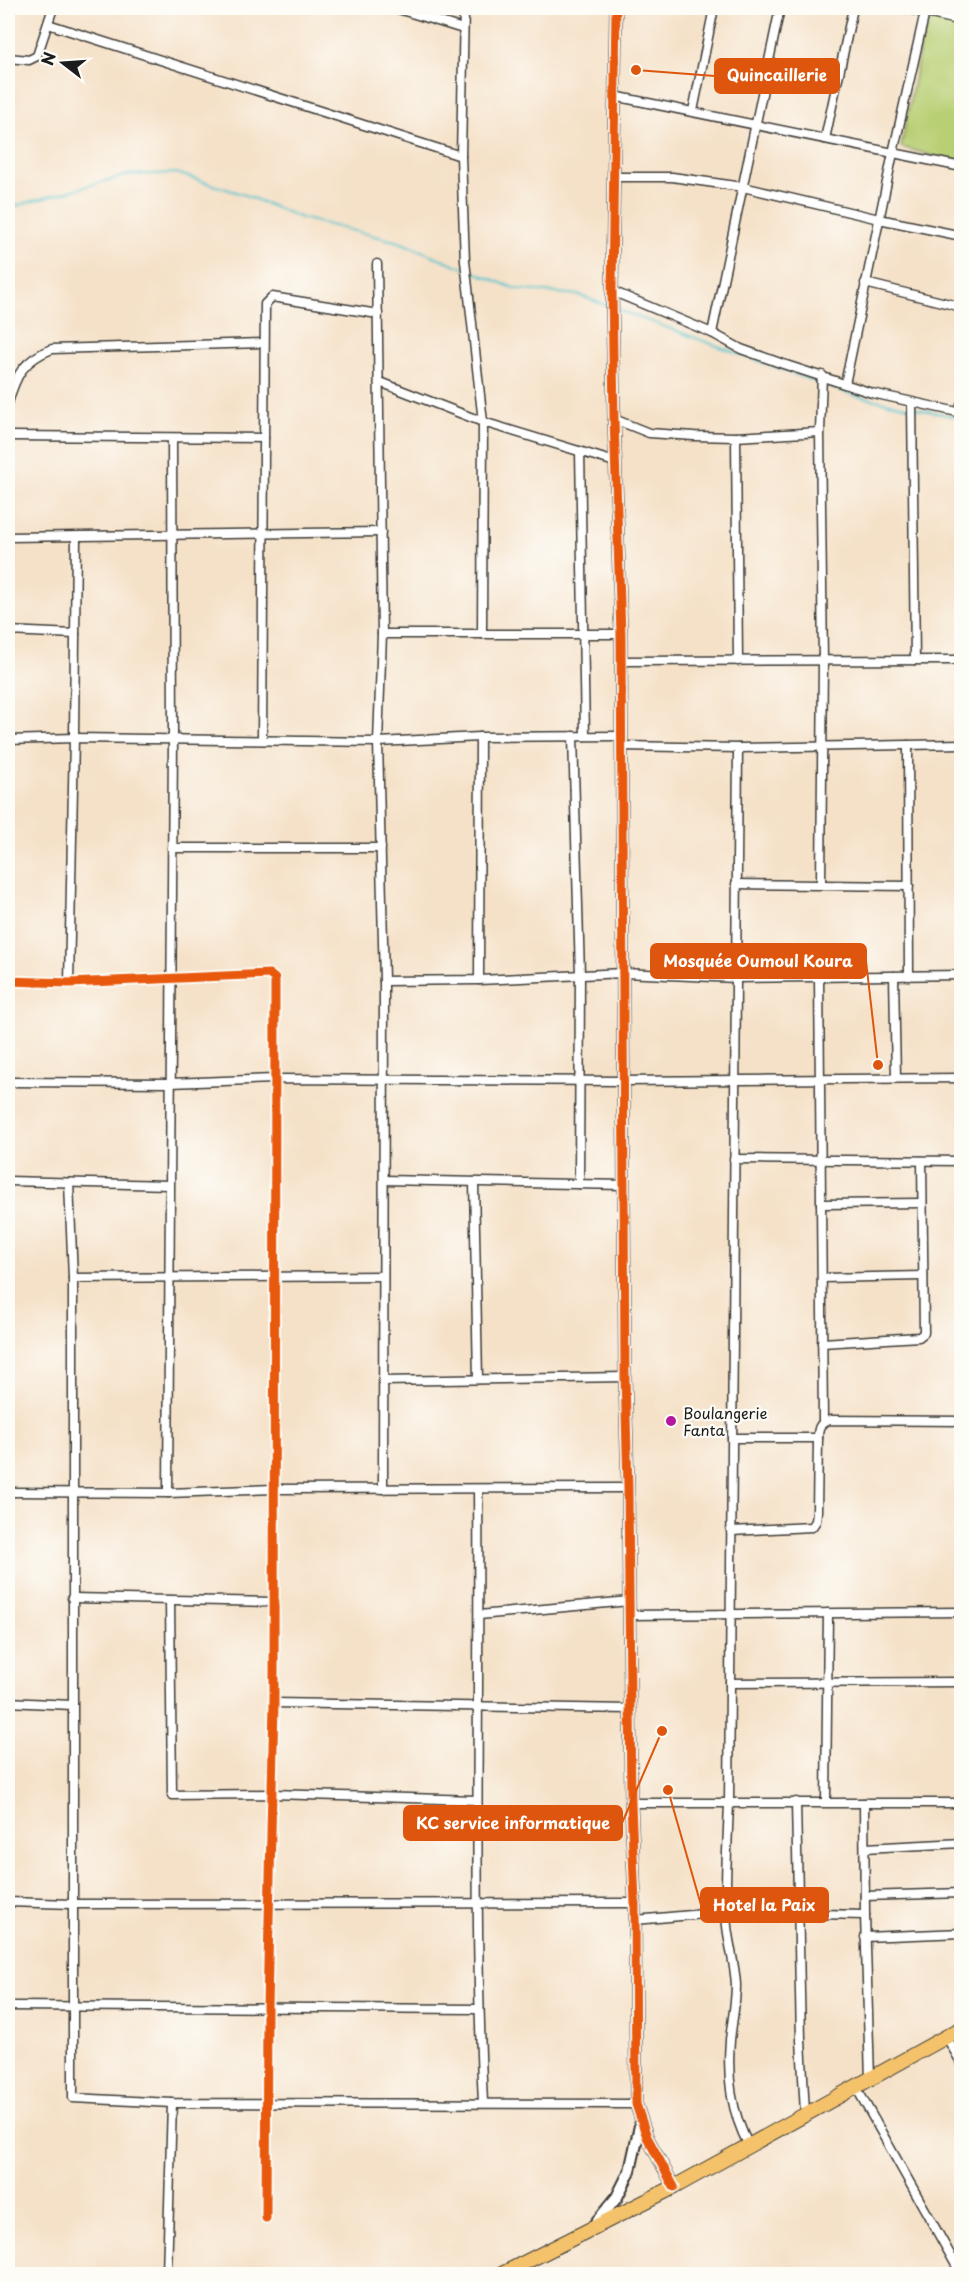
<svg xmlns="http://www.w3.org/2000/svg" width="969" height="2282" font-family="'Playpen Sans',sans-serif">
<rect width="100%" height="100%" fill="#fdfcf7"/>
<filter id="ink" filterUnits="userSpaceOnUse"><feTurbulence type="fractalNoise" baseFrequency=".0167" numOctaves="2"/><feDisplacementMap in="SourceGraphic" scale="12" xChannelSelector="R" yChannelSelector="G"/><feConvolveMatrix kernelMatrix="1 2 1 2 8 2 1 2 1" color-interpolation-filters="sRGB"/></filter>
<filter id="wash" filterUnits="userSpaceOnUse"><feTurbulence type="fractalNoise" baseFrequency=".008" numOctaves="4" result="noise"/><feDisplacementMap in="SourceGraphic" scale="24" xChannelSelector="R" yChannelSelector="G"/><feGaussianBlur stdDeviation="1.35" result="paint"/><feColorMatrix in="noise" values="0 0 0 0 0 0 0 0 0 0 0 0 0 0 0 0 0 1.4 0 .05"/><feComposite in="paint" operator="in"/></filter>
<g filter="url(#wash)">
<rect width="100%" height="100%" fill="#f5e1c8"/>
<polygon fill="#b8cf73" stroke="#6a7648" stroke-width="1.5" points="930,20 940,20 961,25 961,160 945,159 901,147 920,48"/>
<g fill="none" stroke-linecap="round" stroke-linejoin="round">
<g stroke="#56c3cd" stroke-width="2">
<polyline points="8,208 128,175 176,173 245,195 301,218 399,242 464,268"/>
<polyline points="469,270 516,289 578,295 608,306"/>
<polyline points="616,309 819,383"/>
<polyline points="825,385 856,396 909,407"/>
<polyline points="914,408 962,418"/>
</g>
</g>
</g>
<g filter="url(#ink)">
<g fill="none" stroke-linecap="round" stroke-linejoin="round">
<defs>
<g id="minor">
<polyline points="395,8 463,29"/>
<polyline points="464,8 461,156 465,261 483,422 482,634"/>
<polyline points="904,8 962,21"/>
<polyline points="48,24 461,156"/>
<polyline points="8,58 29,60 37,56 53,8"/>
<polyline points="614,96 962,167"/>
<polyline points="693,111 714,8"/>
<polyline points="825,139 853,8"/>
<polyline points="613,177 672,177 743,187 879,219 962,236"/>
<polyline points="377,264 382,634 378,742 384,981 383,1489"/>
<polyline points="865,283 962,307"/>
<polyline points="612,291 712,333 741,349 783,364 872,393 962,413"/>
<polyline points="712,333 780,8"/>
<polyline points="380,382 483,422 615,462"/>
<polyline points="845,384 893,153 925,12"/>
<path d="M8,403c8,-29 16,-43 44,-54l212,-6"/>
<polyline points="912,403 915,660"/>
<polyline points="959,413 962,402"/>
<polyline points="614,419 649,433 694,436 736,437 820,432"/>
<polyline points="8,436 264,438"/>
<polyline points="736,437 738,661"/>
<polyline points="580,451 585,736"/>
<polyline points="8,537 381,532"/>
<polyline points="8,631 75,634"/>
<polyline points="382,634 621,634"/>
<polyline points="621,661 962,660"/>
<polyline points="573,736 580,974 579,1184"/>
<polyline points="8,740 74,738 378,742 480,737 622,736"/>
<polyline points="262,740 265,304 272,297 378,314"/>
<polyline points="908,745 909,976"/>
<polyline points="621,746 738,748 962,744"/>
<path d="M738,748l-9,1054c-1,36 -4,73 -3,110 0,25 9,49 10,73 0,18 -4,36 -6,55 -3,38 1,72 19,106"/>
<polyline points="172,848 381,848"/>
<polyline points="736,884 909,886"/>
<polyline points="821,884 823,660 820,432 822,375"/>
<polyline points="894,976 896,1078"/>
<polyline points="819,977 823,1422"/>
<polyline points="479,980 480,737"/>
<polyline points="8,981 69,983 269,974 275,979 274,1703 267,2007 266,2218"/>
<polyline points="384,981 479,980 623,973 736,978 962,975"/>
<polyline points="69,983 74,738 76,537"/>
<polyline points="8,1082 170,1083 274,1079 623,1081 962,1078"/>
<polyline points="734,1159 962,1161"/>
<polyline points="384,1180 623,1185"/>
<polyline points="8,1181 169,1185"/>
<polyline points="474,1182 478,1379"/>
<polyline points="69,1183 73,1278 73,2098 172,2103 636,2104"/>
<polyline points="821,1204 922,1203"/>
<polyline points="73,1278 383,1276"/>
<polyline points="822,1278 923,1276"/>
<polyline points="822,1343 919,1337 924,1333 922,1161"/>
<polyline points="383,1381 625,1377"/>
<path d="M732,1438h86c0,-10 1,-15 12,-18l132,1"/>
<path d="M478,1489c2,204 -5,409 5,613"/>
<polyline points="8,1492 168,1493 274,1489 628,1488"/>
<polyline points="168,1493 173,739 172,438"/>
<polyline points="731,1531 812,1527 816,1521 817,1512 818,1438"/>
<polyline points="72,1598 274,1602"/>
<polyline points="170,1600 172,1795 272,1794 476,1800"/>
<polyline points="479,1615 629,1601"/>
<polyline points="629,1615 962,1612"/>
<polyline points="730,1683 962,1682"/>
<polyline points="8,1702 72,1705"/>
<polyline points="274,1703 630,1709"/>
<polyline points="796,1802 801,2040 805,2113"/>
<polyline points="826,1802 828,1613"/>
<polyline points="631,1803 962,1803"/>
<polyline points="864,1803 865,1915 870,2079"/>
<polyline points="865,1848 962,1843"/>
<polyline points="865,1896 962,1893"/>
<polyline points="8,1902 72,1904 635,1903"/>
<polyline points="635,1920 726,1912 865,1915"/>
<polyline points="865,1937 962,1933"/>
<polyline points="8,2006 478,2009"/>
<polyline points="946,2036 962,2064"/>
<polyline points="856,2087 961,2274"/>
<polyline points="167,2274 172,2103"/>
</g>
<g id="tertiary">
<polyline points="616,8 612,291 614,419 621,634 625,1377 628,1488 631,1803 635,1903 636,2104 647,2137 674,2187"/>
<polyline points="594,2225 617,2197 630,2171 641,2121"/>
</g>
<polyline id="primary" points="502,2274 674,2187 962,2028"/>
</defs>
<use href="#minor" stroke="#3d3a36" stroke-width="11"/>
<use href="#tertiary" stroke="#3d3a36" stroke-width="14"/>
<use href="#primary" stroke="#3d3a36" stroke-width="16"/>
<use href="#minor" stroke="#fff" stroke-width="8"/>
<use href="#tertiary" stroke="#fff" stroke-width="10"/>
<use href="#primary" stroke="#f4c26a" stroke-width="14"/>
<defs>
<g id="cycleway">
<polyline points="616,8 612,291 614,419 621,634 625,1377 628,1488 631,1803 635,1903 636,2104 647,2137 674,2187"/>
<polyline points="8,981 69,983 269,974 275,979 274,1703 267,2007 266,2218"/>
</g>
</defs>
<use href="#cycleway" stroke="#fdfcf7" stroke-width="13"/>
<use href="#cycleway" stroke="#e8590c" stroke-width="9"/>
</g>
</g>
<circle fill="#b5179e" stroke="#fdfcf7" stroke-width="2" cx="671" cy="1421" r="6"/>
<g text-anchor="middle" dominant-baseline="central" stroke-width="4.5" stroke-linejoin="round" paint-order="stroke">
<g font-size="15" fill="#1c1c1c" stroke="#fdfcf7" text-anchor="start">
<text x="683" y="1412">Boulangerie<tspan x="683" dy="17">Fanta</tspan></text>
</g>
</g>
<path fill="none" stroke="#de560d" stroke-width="2" d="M636 70L715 76M878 1065L866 961M662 1731L622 1823M668 1790L701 1905"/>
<g fill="#de560d" stroke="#fdfcf7" stroke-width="2">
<circle cx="636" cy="70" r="6"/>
<circle cx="878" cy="1065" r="6"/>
<circle cx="662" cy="1731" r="6"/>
<circle cx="668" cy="1790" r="6"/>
</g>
<g fill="#de560d" stroke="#de560d" stroke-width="2">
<rect x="715" y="59" width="124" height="34" rx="6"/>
<rect x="651" y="944" width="215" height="34" rx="6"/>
<rect x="404" y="1806" width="218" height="34" rx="6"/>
<rect x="701" y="1888" width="127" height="34" rx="6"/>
</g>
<g font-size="16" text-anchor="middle" font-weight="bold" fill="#fff">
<text x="777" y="81">Quincaillerie</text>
<text x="758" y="967">Mosquée Oumoul Koura</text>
<text x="513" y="1829">KC service informatique</text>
<text x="764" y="1911">Hotel la Paix</text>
</g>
<rect width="969" height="2282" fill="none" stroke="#fdfcf7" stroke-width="30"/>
<g transform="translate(63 63) rotate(287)" stroke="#fdfcf7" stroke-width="4.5" paint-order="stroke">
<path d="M0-4.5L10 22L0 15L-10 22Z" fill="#1c1c1c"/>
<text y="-9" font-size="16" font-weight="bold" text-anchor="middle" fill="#1c1c1c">N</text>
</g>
</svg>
